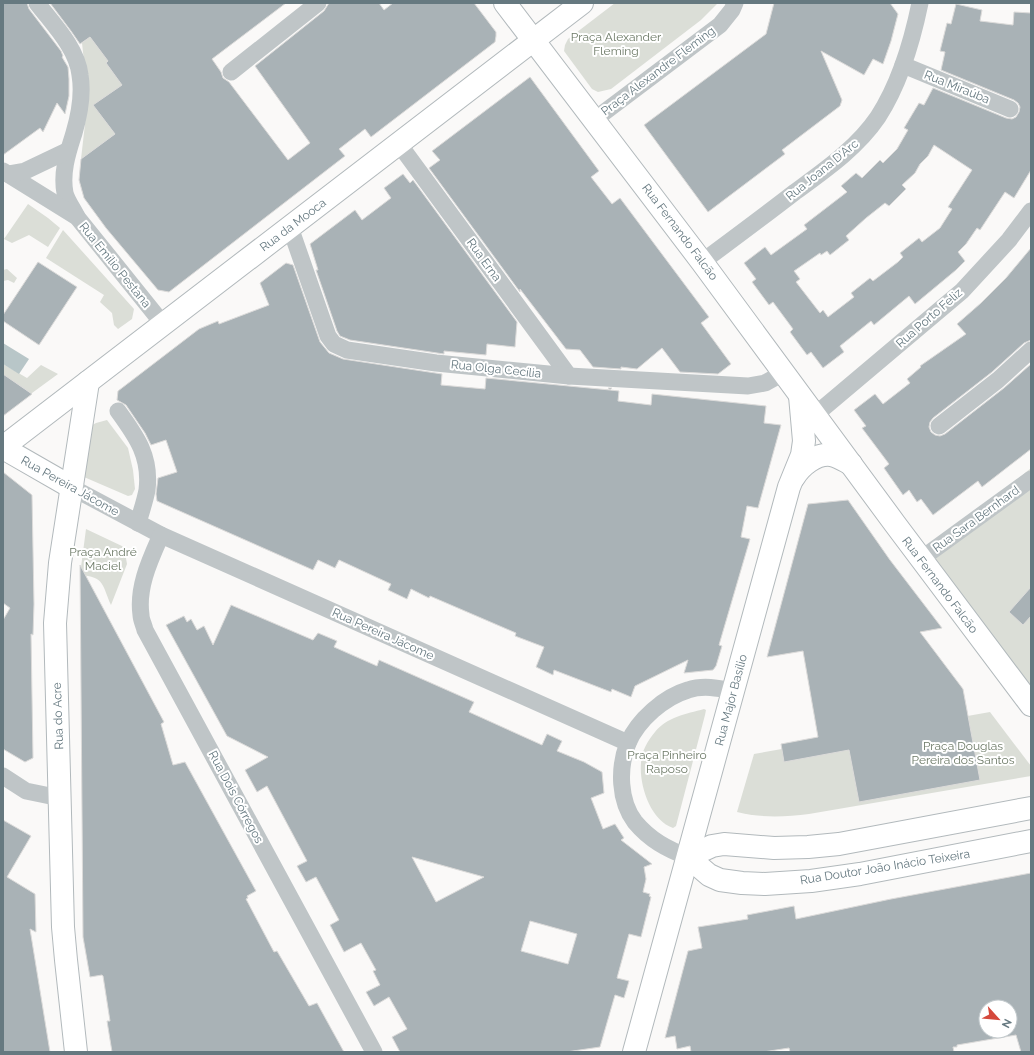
<svg xmlns="http://www.w3.org/2000/svg" width="1034" height="1055" font-family="Raleway,sans-serif">
<rect width="100%" height="100%" fill="#faf9f8"/>
<g fill="#dbded7">
<polygon points="615,3 718,3 701,20 611,89 598,92 592,89 564,51 565,45 568,39"/>
<polygon points="90,37 102,53 141,37 106,63 115,75 148,67 96,103 100,114 115,134 81,159 88,98 82,43"/>
<polygon points="28,204 48,218 60,228 48,247 29,235 12,243 4,239"/>
<polygon points="63,230 134,309 132,319 118,329 114,325 112,313 100,302 104,295 46,258"/>
<polygon points="7,269 17,278 14,283 8,280 3,281 3,270"/>
<polygon points="3,364 27,378 41,365 58,374 32,393 32,394 3,374"/>
<polygon points="107,420 128,448 133,470 135,489 132,495 128,496 84,477 89,427 96,423"/>
<polygon points="1031,468 1031,705 921,559"/>
<path d="M86,529l38,18 3,17 -16,41c-9,-20 -6,-28 -31,-30z"/>
<path d="M704,709l2,1 -1,5 -29,111 -3,2c-23,-8 -34,-43 -32,-65 0,-11 7,-23 14,-31 12,-15 31,-18 49,-23z"/>
<path d="M990,712l41,54v10l-222,38c-24,3 -49,4 -72,-2l17,-58z"/>
</g>
<polygon fill="#b8c6c8" points="3,343 29,359 19,374 3,364"/>
<g fill="#a9b2b6" stroke="#dcdbda" fill-rule="evenodd">
<polygon points="3,3 27,3 29,9 61,51 63,56 62,57 68,67 69,79 69,96 65,114 57,103 43,132 40,128 3,155"/>
<polygon points="50,3 286,3 212,59 221,72 223,78 229,82 288,160 310,143 255,66 324,11 329,3 379,3 384,10 393,3 474,3 496,32 496,36 495,42 371,137 365,129 339,149 345,156 169,292 158,290 106,228 84,198 79,180 81,159 115,134 93,105 122,85 106,63 108,61 90,37 80,44 71,31"/>
<polygon points="774,3 890,3 898,14 891,41 883,64 873,59 864,75 821,51 842,100 840,106 782,150 785,154 708,212 644,125 766,34"/>
<path d="M956,4l26,6 -2,11 33,4 1,-13 17,1v157l-17,28 -9,-6 -25,38 -3,-2 -11,16 -8,8 7,9 -9,9 -41,34 -6,-8 -35,29 -3,-4 -31,25 4,6 -21,16 -12,-16 -4,3 -17,-23 3,-3 -20,-27 -4,3 -17,-23 4,-3 -12,-16 21,-16 6,8 36,-26 -3,-4 43,-33 -6,-6 15,-13 6,5 18,-18 3,3 14,-14 11,-19 -4,-2 15,-25 5,2 9,-17 73,30 6,1 4,-2 3,-5 1,-5 -2,-4 -4,-3 -73,-30 4,-18 -5,-1 7,-28 4,1zM934,145l38,25 -24,37 4,2 -12,19 -18,14 -3,-4 -19,15 3,4 -5,5 -25,19 -3,-3 -19,15 3,4 -26,20 -5,-7 -3,3 -24,-31 4,-3 -6,-8 26,-18 1,2 6,-4 3,4 19,-15 -3,-4 20,-18 19,-15 4,3 17,-17 -4,-4 13,-12 5,-9 8,-8z"/>
<polygon points="530,77 599,171 591,177 612,204 620,198 709,317 701,323 731,364 718,374 680,372 662,348 637,369 621,367 621,369 593,367 580,350 566,349 520,289 520,292 429,168 440,160 432,151"/>
<polygon points="403,174 410,183 413,180 517,322 515,347 487,344 486,355 444,351 444,354 350,340 340,336 337,331 316,270 318,270 310,244 355,210 362,220 391,198 384,188"/>
<polygon points="1031,248 1031,340 1024,343 992,372 933,418 930,422 929,427 931,432 935,435 940,436 945,434 1004,388 1031,364 1031,449 982,487 978,481 933,515 921,499 917,502 909,490 903,495 884,468 889,464 862,428 866,426 854,410 875,394 883,404 910,383 907,379 921,367 920,366 966,334 957,324 981,303 1006,278"/>
<polygon points="38,262 77,287 39,345 3,321 3,315"/>
<polygon points="286,263 293,265 320,342 329,353 343,359 442,374 441,385 485,389 486,378 610,390 608,388 612,388 610,390 619,391 618,401 651,405 652,394 766,406 764,423 781,425 758,508 747,506 741,537 750,539 719,645 722,646 716,666 713,670 684,673 688,660 635,686 631,697 612,689 611,692 554,670 553,675 536,667 544,647 515,636 516,633 430,596 429,598 411,589 407,599 388,590 391,584 339,560 335,568 318,560 313,570 157,501 156,494 158,478 177,472 166,440 151,445 145,433 126,405 117,400 118,391 199,329 218,321 219,324 269,305 260,283"/>
<polygon points="3,374 32,394 3,416"/>
<polygon points="3,472 32,495 34,604 33,635 31,634 33,758 25,762 3,749 3,620 10,608 3,603"/>
<polygon points="848,500 890,560 942,628 920,632 963,689 980,780 859,802 849,750 784,762 781,744 818,737 803,651 767,657 808,504"/>
<polygon points="80,565 164,722 161,724 173,765 185,762 256,891 247,896 248,898 246,899 274,952 277,951 309,1006 317,1003 344,1052 112,1052 107,1021 110,1021 103,976 102,975 90,977 83,937"/>
<polygon points="1031,587 1031,616 1023,625 1009,612"/>
<path d="M231,605l82,35 5,-7 19,8 -3,6 43,19 2,-6 95,42 -5,10 73,33 5,-11 15,7 -5,10 27,11 18,10 2,21 -13,5 12,31 12,-5 9,14 -3,2 31,24 -8,3 2,12 -3,13 7,2 -1,2 2,1 -10,40 -12,-3 -12,44 12,3 -5,17 -9,-3 -15,52 -34,5h-166l-8,-15 15,-8 -18,-32 -15,9 -8,-14 14,-7 -7,-14 3,-1 -15,-27 -17,9 -14,-27 9,-5 -23,-43 -10,5 -9,-16 10,-5 -40,-75 -10,6 -12,-22 23,-13 -41,-21 -61,-111 18,-9 3,6 4,-3 6,11 7,-4 9,19zM412,857l72,20 -48,25zM530,921l47,13 -9,30 -47,-13z"/>
<polygon points="3,820 31,836 7,877 35,894 36,932 30,929 50,1052 3,1052"/>
<path d="M1031,873v179h-10l-5,-17 -59,10v2h-4l1,5h-164l-1,-4 -26,4h-72l-1,-6 -13,3 -2,-13 -10,2 23,-87 14,-3 -4,-21 50,-8 -1,-4 47,-9 2,13 95,-20zM986,1007h24v24h-24z"/>
</g>
<g fill="none" stroke-linecap="round" stroke-linejoin="round">
<defs>
<g id="secondary">
<polyline points="505,3 702,262 895,524 1031,705"/>
<polyline points="3,447 582,3"/>
<polyline points="3,448 71,487"/>
<path d="M794,477c7,-11 22,-24 37,-22 7,1 14,6 20,9"/>
<polyline points="688,857 709,875 720,880 742,883 765,884 811,881 860,874 1031,841"/>
<polyline points="688,857 712,846 724,844 774,848 808,847 839,844 1031,808"/>
<polyline points="76,1052 66,960 63,927 55,623 60,563 88,382"/>
<polyline points="634,1052 789,487 802,455 804,441 800,396"/>
</g>
</defs>
<use href="#secondary" stroke="#b2b9bc" stroke-width="24"/>
<g stroke="#bfc5c7" stroke-width="17">
<path d="M37,3c16,21 40,45 43,72 3,18 -1,41 -6,58 -6,19 -13,39 -9,60 2,8 9,17 12,24"/>
<polyline points="903,65 1010,109"/>
<polyline points="231,72 318,3"/>
<polyline points="594,120 720,25 732,10 735,3"/>
<polyline points="399,144 569,376"/>
<polyline points="3,171 77,217 163,324"/>
<polyline points="8,174 25,171 67,151"/>
<polyline points="290,227 328,336 334,344 347,350 436,363 569,376 748,386 765,383 783,373"/>
<path d="M702,262c31,-23 62,-46 93,-70 30,-22 62,-44 83,-75 22,-34 34,-75 42,-114"/>
<path d="M118,411c19,26 33,46 29,79 -2,11 -6,22 -9,33"/>
<polyline points="815,415 962,291 1009,240 1031,211"/>
<polyline points="939,426 998,380 1031,350"/>
<polyline points="71,487 161,535 628,743"/>
<path d="M161,535c-11,25 -24,52 -20,80 0,5 3,10 4,15l229,422"/>
<polyline points="921,559 1031,479"/>
<polyline points="3,776 26,791 60,798"/>
<path d="M688,857c-21,-8 -38,-17 -53,-35 -16,-21 -17,-54 -7,-79 10,-23 36,-46 60,-53 15,-5 30,-2 45,1"/>
</g>
<use href="#secondary" stroke="#fff" stroke-width="22"/>
</g>
<g text-anchor="middle" dominant-baseline="central" stroke-width="4" stroke-linejoin="round" paint-order="stroke">
<g font-size="12" fill="#6c7966" stroke="#fff">
<text x="616" y="37">Praça Alexander<tspan x="616" dy="14">Fleming</tspan></text>
<text x="103" y="552">Praça André<tspan x="103" dy="14">Maciel</tspan></text>
<text x="963" y="746">Praça Douglas<tspan x="963" dy="14">Pereira dos Santos</tspan></text>
<text x="667" y="755">Praça Pinheiro<tspan x="667" dy="14">Raposo</tspan></text>
</g>
<g font-size="12" fill="#667980" stroke="#fff">
<text transform="translate(658 71) rotate(-37)">Praça Alexandre Fleming</text>
<text transform="translate(957 87) rotate(22)">Rua Miraúba</text>
<text transform="translate(822 170) rotate(-39)">Rua Joana D'Arc</text>
<text transform="translate(293 225) rotate(-37)">Rua da Mooca</text>
<text transform="translate(680 232) rotate(53)">Rua Fernando Falcão</text>
<text transform="translate(484 260) rotate(54)">Rua Erna</text>
<text transform="translate(115 265) rotate(51)">Rua Emílio Pestana</text>
<text transform="translate(929 318) rotate(-41)">Rua Porto Feliz</text>
<text transform="translate(496 369) rotate(6)">Rua Olga Cecília</text>
<text transform="translate(70 486) rotate(29)">Rua Pereira Jácome</text>
<text transform="translate(976 519) rotate(-36)">Rua Sara Bernhard</text>
<text transform="translate(940 585) rotate(53)">Rua Fernando Falcão</text>
<text transform="translate(383 634) rotate(24)">Rua Pereira Jácome</text>
<text transform="translate(731 700) rotate(-75)">Rua Major Basílio</text>
<text transform="translate(58 716) rotate(-92)">Rua do Acre</text>
<text transform="translate(236 797) rotate(62)">Rua Dois Córregos</text>
<text transform="translate(885 867) rotate(-9)">Rua Doutor João Inácio Teixeira</text>
</g>
</g>
<rect width="1034" height="1055" fill="none" stroke="#667980" stroke-width="8"/>
<g transform="translate(998 1019) rotate(117)"><circle r="19" fill="#ffffff" stroke="#c2c9cc"/>
<path d="M0-3L7 15L0 10L-7 15Z" fill="#d5483c"/>
<text y="-6" font-size="11" font-weight="bold" text-anchor="middle" fill="#667980">N</text>
</g>
</svg>
